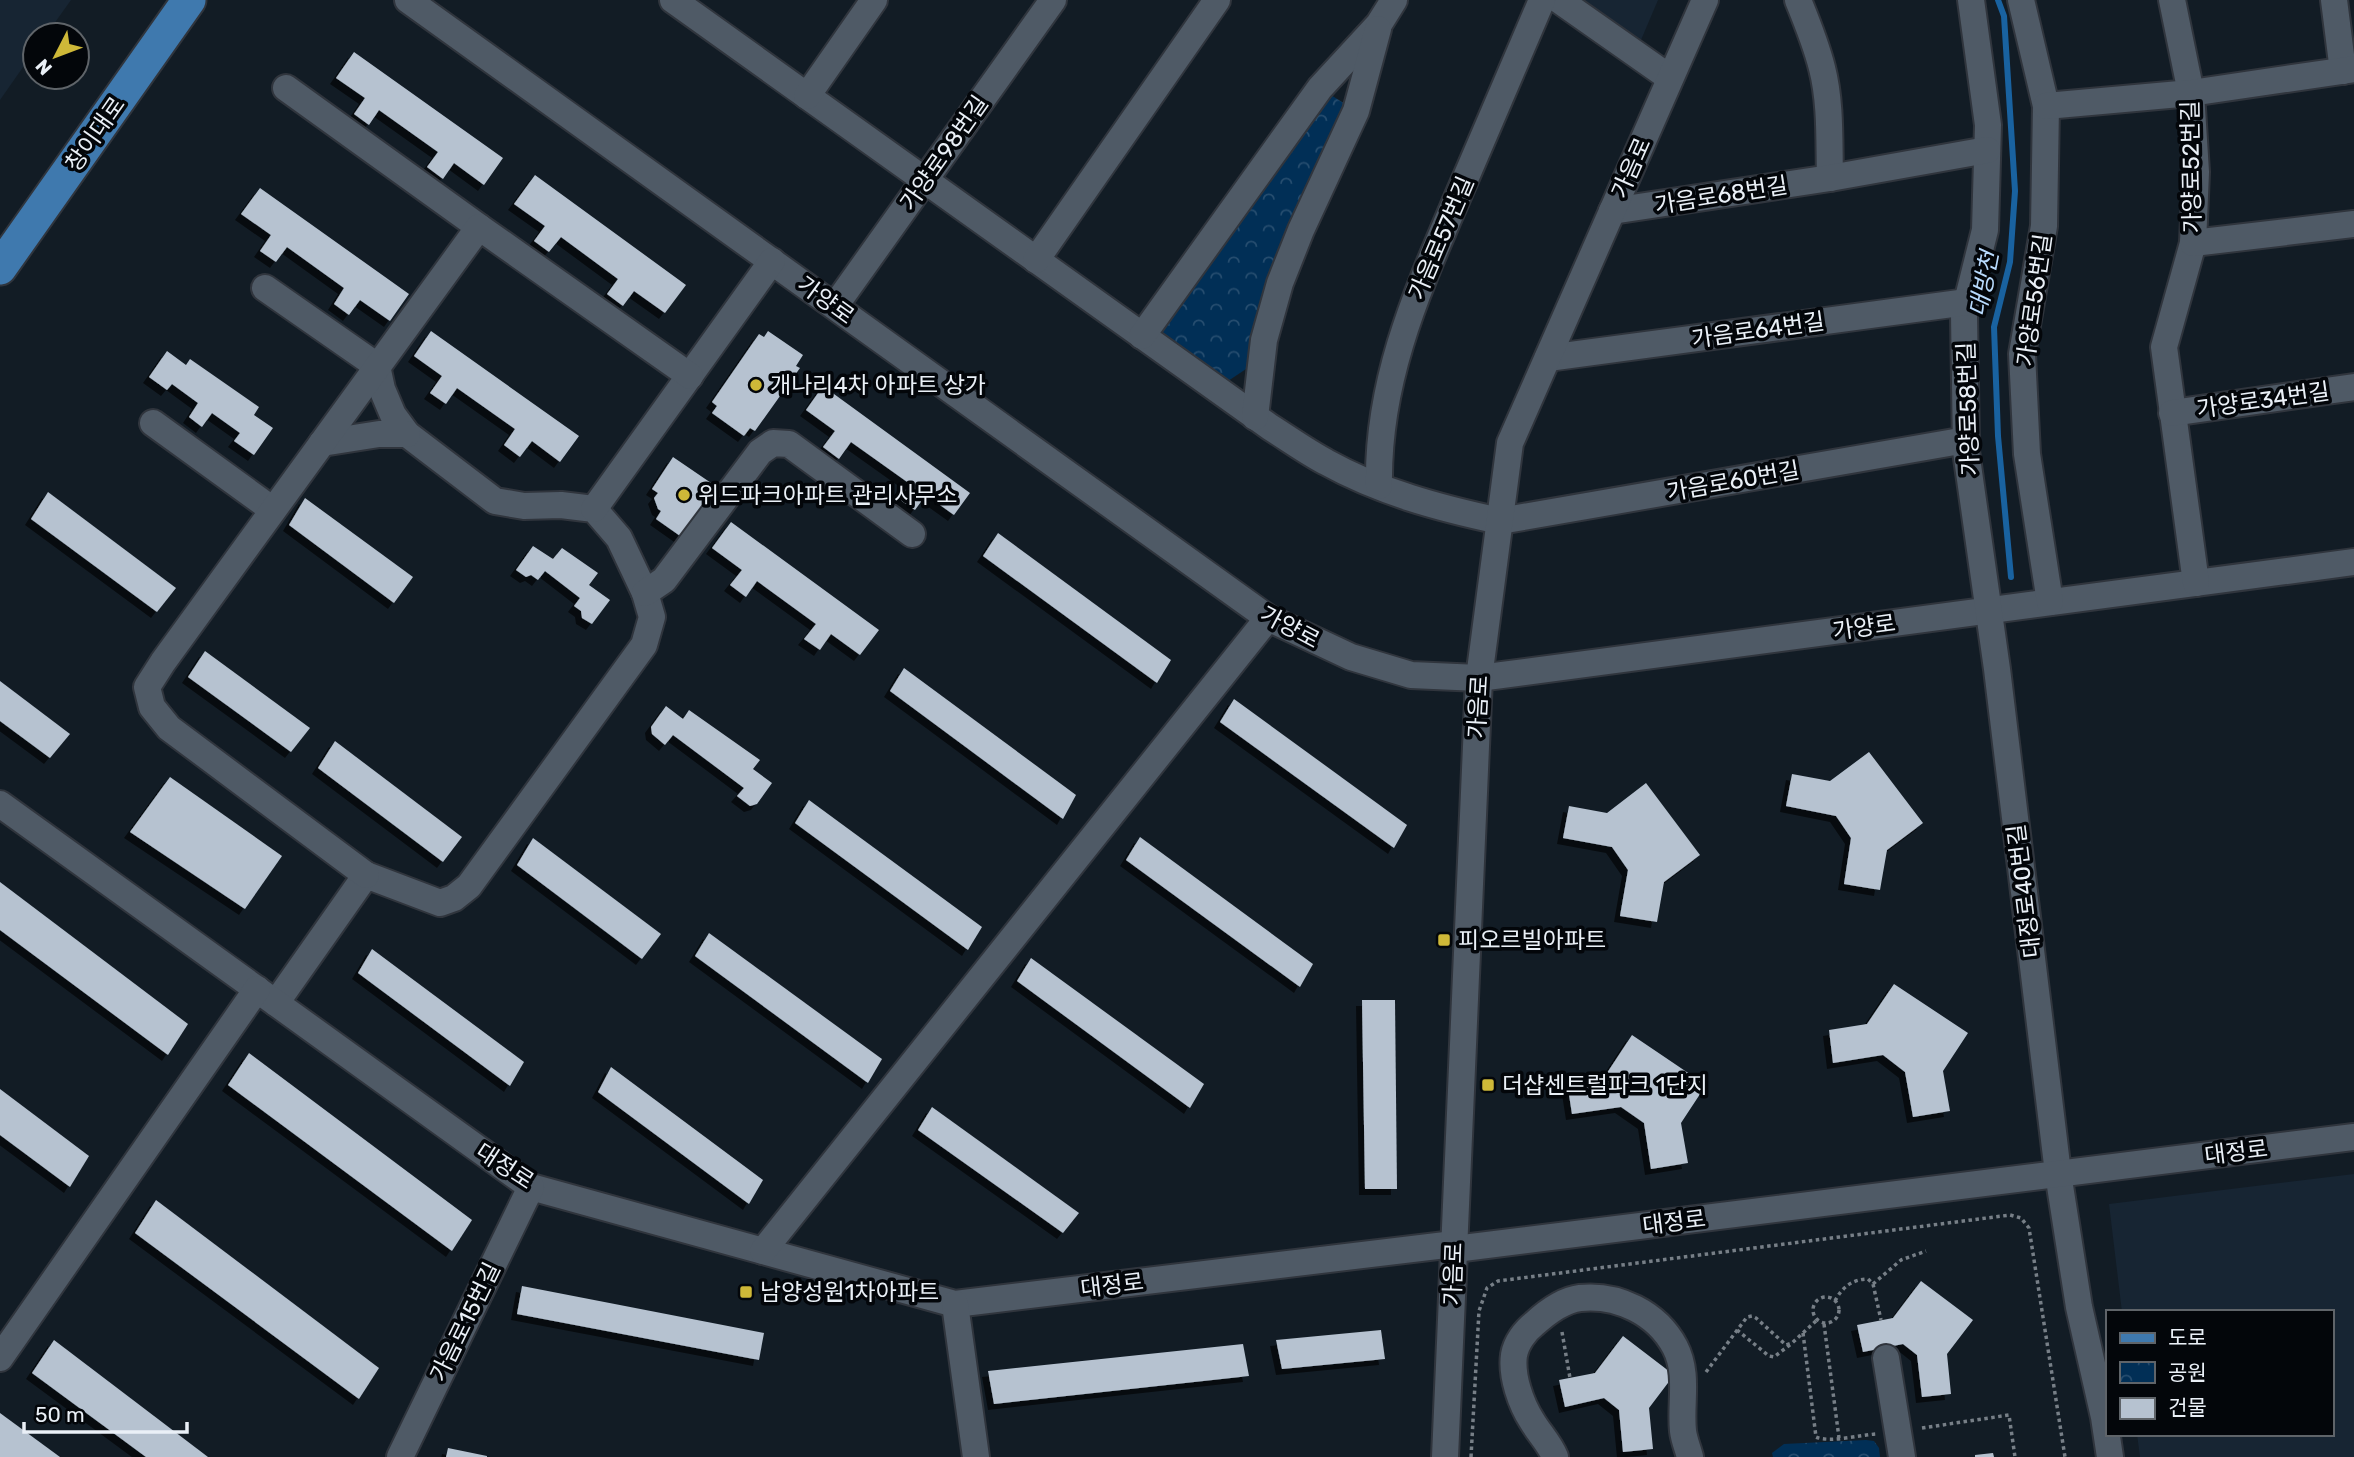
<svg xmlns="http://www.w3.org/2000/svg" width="2354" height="1457" font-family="Rubik,'Noto Sans KR',sans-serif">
<defs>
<pattern id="park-crowns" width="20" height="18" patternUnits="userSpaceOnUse" patternTransform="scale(1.75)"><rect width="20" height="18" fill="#012f56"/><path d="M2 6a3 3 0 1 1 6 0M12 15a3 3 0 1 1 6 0" fill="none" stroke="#264d6f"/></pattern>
<filter id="shadow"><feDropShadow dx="-6" dy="6" stdDeviation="0" flood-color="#0009"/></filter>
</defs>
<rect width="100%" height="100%" fill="#121c25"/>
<g fill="#172533">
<polygon points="0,0 71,0 46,35 35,35 35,50 0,100"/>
<polygon points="1583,0 1658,0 1641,40"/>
<polygon points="2354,1174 2354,1457 2140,1457 2137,1434 2331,1434 2331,1312 2122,1312 2109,1204"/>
</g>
<g fill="url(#park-crowns)">
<polygon points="1320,88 1356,111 1261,359 1216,389 1142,336"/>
<polygon points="1866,1440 1874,1441 1879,1448 1880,1457 1773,1457 1772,1453 1784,1444"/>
</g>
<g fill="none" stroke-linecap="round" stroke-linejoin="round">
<polyline stroke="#1962a0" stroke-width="6" points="1998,0 2004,16 2015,191 2010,262 1994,327 1998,436 2011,577"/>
</g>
<g fill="#b6c2d0" filter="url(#shadow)">
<polygon points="354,52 503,158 484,185 454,163 443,179 427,167 438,152 379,110 369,125 354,114 365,98 336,78"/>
<polygon points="535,175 686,285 665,313 634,291 623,306 607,294 618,279 561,237 549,252 534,241 545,226 514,204"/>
<polygon points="260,188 409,294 390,321 360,300 349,315 334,304 344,288 287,247 276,262 260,251 271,235 241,214"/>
<polygon points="431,331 579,436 560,462 532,441 520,457 504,445 515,429 457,388 446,404 430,393 442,376 414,356"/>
<polygon points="768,331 803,355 796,366 800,368 755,431 750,428 744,436 712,413 717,406 712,402 759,334 764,337"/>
<polygon points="167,351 186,365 190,359 259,407 254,415 273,428 254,455 234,441 240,433 212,413 202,427 189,417 198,403 172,384 167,390 149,377"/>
<polygon points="823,386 970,493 954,515 926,495 915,510 899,499 910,484 851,442 839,459 823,447 835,431 806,410"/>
<polygon points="673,457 717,487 683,538 656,519 661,511 658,509 654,498 658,493 652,489"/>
<polygon points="48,492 176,588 157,612 31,519"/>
<polygon points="305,498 413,577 394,603 289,525"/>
<polygon points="731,522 879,630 860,655 831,634 820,650 804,639 816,624 757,581 746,597 730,585 742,570 712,548"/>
<polygon points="998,533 1171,660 1157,683 983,556"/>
<polygon points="533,546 553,559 562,548 598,573 589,585 610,600 592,624 582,618 581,611 574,606 580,598 545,571 538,580 531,575 526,577 516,570"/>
<polygon points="205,651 310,728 291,752 188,677"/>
<polygon points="904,668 1076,795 1063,819 890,691"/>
<polygon points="0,681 70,734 50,758 0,721"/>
<polygon points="1234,699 1407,825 1394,848 1220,722"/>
<polygon points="666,706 683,719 689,710 760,760 753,769 772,783 757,804 750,806 737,796 744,788 673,735 665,745 652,734 651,727"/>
<polygon points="335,741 462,837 443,862 318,768"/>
<polygon points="1869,752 1923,823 1887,850 1880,890 1844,884 1851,838 1836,816 1786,806 1792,774 1830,781"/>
<polygon points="170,777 282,856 245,909 130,832"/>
<polygon points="1646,783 1700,855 1664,882 1657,922 1620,916 1628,870 1612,847 1563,838 1569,806 1607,813"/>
<polygon points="809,800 982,927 968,950 795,823"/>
<polygon points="1140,837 1313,964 1300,987 1126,860"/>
<polygon points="533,838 661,934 642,959 517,865"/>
<polygon points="0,882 188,1024 168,1055 0,930"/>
<polygon points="709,933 882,1059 868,1083 695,956"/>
<polygon points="372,949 524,1062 510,1086 358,973"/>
<polygon points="1031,958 1204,1084 1190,1108 1017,981"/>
<polygon points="1894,984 1968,1033 1943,1071 1950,1111 1913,1117 1905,1072 1883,1055 1833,1063 1829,1030 1867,1024"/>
<polygon points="1362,1000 1395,1000 1397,1189 1365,1189"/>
<polygon points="1632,1035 1706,1085 1681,1123 1688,1163 1651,1169 1644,1123 1621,1107 1572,1114 1567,1082 1605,1076"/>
<polygon points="249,1053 472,1220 452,1251 228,1085"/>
<polygon points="611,1067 763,1180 749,1204 598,1092"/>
<polygon points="0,1089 89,1156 70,1187 0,1135"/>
<polygon points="932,1107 1079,1213 1063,1233 918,1130"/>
<polygon points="156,1200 379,1368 359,1399 135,1233"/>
<polygon points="1921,1281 1973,1320 1947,1354 1951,1394 1922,1397 1917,1355 1903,1344 1863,1352 1857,1325 1893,1318"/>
<polygon points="522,1286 764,1333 759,1360 517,1314"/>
<polygon points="1381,1330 1385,1359 1282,1369 1276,1340"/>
<polygon points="1623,1336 1674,1375 1649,1408 1653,1449 1623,1452 1619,1410 1604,1398 1565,1407 1559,1380 1595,1373"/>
<polygon points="54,1340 208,1457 146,1457 32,1373"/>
<polygon points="1243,1344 1249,1376 994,1404 988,1371"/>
<polygon points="0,1413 60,1457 0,1457"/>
<polygon points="448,1448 487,1456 487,1457 446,1457"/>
<polygon points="1993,1453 1994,1457 1975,1457 1975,1455"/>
</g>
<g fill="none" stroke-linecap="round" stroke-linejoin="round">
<defs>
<g id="minor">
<polyline points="408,0 1268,618 1351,657 1411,675 1479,678 2354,562"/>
<path d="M673,0l597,427c19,12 37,25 56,35 54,30 113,46 174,59l466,-81"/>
<polyline points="1559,0 1670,78"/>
<path d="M1798,0c9,22 18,44 24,68 9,35 7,74 8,110"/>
<polyline points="1971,0 1988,125 1985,230 1964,314 1966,451 1997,669 2058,1173 2079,1307 2104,1417 2110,1457"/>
<polyline points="2021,0 2046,106 2044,226 2022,354 2027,454 2050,602"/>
<polyline points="2172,0 2191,93 2196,172 2193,243 2164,347 2196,583"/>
<polyline points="2334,0 2343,71"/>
<polyline points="286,88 479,227"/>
<polyline points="807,96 874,0"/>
<polyline points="2046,106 2191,93 2354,69"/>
<polyline points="1612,211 1830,178 1987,150"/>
<polyline points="2193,243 2354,224"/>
<polyline points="1036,260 1217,0"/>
<polyline points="265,288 377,366 382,389 393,415 407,434 495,501 524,506 561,505 594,509 619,538 645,593 652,617 644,645 469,886 454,898 440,903 366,875 276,1003"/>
<polyline points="835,306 1053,0"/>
<polyline points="1142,336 1320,88 1379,24 1394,0"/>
<polyline points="1548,358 1967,302"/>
<polyline points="2172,413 2354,387"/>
<polyline points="1255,417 1264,340 1280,283 1301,230 1356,111 1378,29"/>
<polyline points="153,423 273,510"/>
<polyline points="322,443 379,434 407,434"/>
<path d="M1379,486c-2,-106 38,-194 79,-290 28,-65 56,-131 84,-196"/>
<polyline points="594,509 772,261"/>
<polyline points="645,593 664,580 760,452 773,443 789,444 912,534"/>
<polyline points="0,804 531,1187 955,1304 1454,1244 1463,1248 2354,1137"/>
<polyline points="366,875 169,728 152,707 147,687 163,662 479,227 690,376"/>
<polyline points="763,1251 1268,618"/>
<polyline points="955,1304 976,1457"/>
<polyline points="0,1358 257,989"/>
<polyline points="1886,1358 1902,1457"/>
<polyline points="400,1457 531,1187"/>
<polyline points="1445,1457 1479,678 1510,443 1705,0"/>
<path d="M1555,1457c-5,-13 -16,-24 -23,-36 -11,-17 -21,-45 -18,-66 2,-12 11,-24 20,-31 12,-11 30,-24 46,-26 38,-4 77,15 95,49 14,27 5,56 8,84 1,9 5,18 7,26"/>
</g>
<polyline id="major" points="0,268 189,0"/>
</defs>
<use href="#minor" stroke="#30353d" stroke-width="30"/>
<use href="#major" stroke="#30353d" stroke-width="37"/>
<g stroke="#777f87" stroke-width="3.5" stroke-dasharray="3.5 3.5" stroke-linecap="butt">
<polyline points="1873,1284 1901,1260 1926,1251"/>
<circle cx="1826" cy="1310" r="13"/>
<path d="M1835,1301c7,-14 18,-22 33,-22l5,5 8,36"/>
<polyline points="1824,1324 1839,1438"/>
<polyline points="1737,1330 1769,1356 1774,1357 1791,1344"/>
<polyline points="1562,1332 1570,1378"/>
<path d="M1803,1333l13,104c13,6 44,-2 60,-3"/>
<polyline points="1706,1372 1747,1317 1752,1316 1756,1318 1786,1345 1792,1343 1817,1320"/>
<polyline points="1922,1428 2009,1415 2015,1457"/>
<polyline points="1471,1457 1479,1311 1487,1288 1498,1281 2010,1215 2021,1218 2029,1228 2065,1457"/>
</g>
<use href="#minor" stroke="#4f5a66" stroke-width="26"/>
<use href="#major" stroke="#3f79ae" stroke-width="33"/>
</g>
<g fill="#ceb838" stroke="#03060a" stroke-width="2.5">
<circle cx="756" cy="385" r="7"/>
<circle cx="684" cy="495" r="7"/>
<rect x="1437" y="933" width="14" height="14" rx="3.5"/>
<rect x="1481" y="1078" width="14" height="14" rx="3.5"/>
<rect x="739" y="1285" width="14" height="14" rx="3.5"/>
</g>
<g text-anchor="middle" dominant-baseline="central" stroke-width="7" stroke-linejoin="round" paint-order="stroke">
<g font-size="23" fill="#eaf0f7" stroke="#03060a">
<text transform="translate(95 134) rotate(-55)">창이대로</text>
<text transform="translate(944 153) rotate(-55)">가양로98번길</text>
<text transform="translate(2191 167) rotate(-91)">가양로52번길</text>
<text transform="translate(1631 168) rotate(-66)">가음로</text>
<text transform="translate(1721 195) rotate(-9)">가음로68번길</text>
<text transform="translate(1441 238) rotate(-67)">가음로57번길</text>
<text transform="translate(826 300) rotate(36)">가양로</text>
<text transform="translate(2034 300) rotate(-82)">가양로56번길</text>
<text transform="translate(1758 330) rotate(-8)">가음로64번길</text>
<text transform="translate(2263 400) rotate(-8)">가양로34번길</text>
<text transform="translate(1968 409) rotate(-92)">가양로58번길</text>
<text transform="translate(1733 481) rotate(-10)">가음로60번길</text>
<text transform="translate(1290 627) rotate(28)">가양로</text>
<text transform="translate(1864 627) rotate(-8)">가양로</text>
<text transform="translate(1478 707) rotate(-87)">가음로</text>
<text transform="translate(2024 891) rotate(-97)">대정로40번길</text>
<text transform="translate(2236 1152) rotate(-7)">대정로</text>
<text transform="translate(505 1166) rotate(33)">대정로</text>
<text transform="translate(1674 1222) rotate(-7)">대정로</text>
<text transform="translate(1453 1274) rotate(-88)">가음로</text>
<text transform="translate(1112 1285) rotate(-7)">대정로</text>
<text transform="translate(465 1322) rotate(-64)">가음로15번길</text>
</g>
<g font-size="23" fill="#eaf0f7" stroke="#03060a" text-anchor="start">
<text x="770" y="385">개나리4차 아파트 상가</text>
<text x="698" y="495">위드파크아파트 관리사무소</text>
<text x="1458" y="940">피오르빌아파트</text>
<text x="1502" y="1085">더샵센트럴파크 1단지</text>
<text x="760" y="1292">남양성원1차아파트</text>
</g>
<g font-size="24" font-style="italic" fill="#b8dafd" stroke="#03060a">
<text transform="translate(1984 284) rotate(-79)">대방천</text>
</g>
</g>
<rect x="2106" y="1310" width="228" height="126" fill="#03060a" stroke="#5f6469" stroke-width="2"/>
<rect x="2120" y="1333" width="35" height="10" fill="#3f79ae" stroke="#5f6469" stroke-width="2"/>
<text x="2168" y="1345" font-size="21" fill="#eaf0f7">도로</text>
<rect x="2120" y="1362" width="35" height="21" fill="url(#park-crowns)" stroke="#5f6469" stroke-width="2"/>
<text x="2168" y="1380" font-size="21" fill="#eaf0f7">공원</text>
<rect x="2120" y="1398" width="35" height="21" fill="#b6c2d0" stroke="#5f6469" stroke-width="2"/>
<text x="2168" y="1415" font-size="21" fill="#eaf0f7">건물</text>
<g transform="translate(56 56) rotate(228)"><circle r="33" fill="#03060a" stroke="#5f6469" stroke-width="2"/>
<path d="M0-5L12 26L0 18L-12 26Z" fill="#ceb838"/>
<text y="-10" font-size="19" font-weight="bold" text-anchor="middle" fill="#eaf0f7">N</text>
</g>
<path d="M24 1422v10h163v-10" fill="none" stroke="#eaf0f7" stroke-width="3.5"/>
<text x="35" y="1422" font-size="21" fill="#eaf0f7" stroke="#03060a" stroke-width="5" paint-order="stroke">50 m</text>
</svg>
